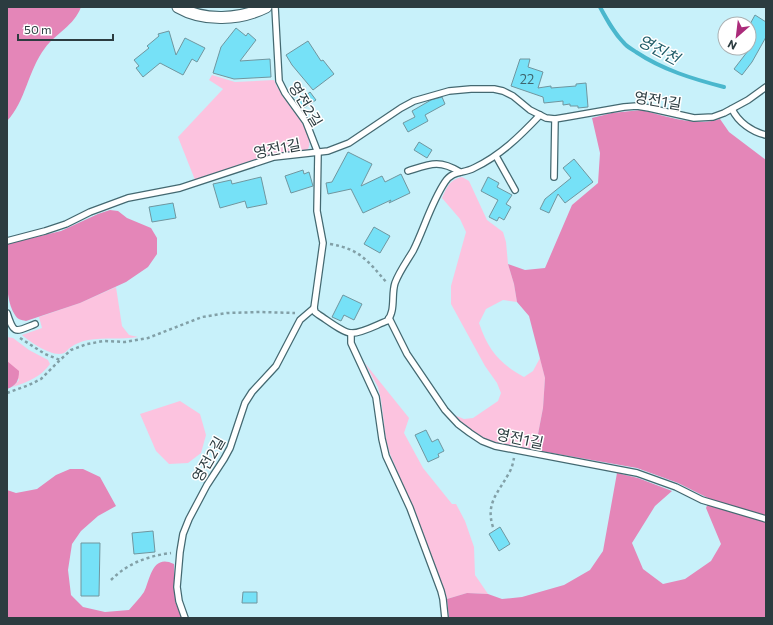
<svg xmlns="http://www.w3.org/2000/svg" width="773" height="625" font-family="Commissioner,'Noto Sans KR',sans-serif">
<rect width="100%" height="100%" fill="#c8f1fa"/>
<g fill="#fcc3df">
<path d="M212,75l23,7 39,-2c2,4 3,8 6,11 7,13 36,43 28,58l-4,2 -20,1 -25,6 -64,22 -17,-43 45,-48 -14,-9z"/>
<path d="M462,177l7,4 18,39 16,12 3,10 2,22 6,20 3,18 -14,-2 -17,9 -7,14c9,27 21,41 45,54l9,-6 7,-13 5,20 -2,30 -8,42c-20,-4 -43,-5 -60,-17 -8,-5 -14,-12 -21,-18l10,4 9,-1 25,-17 3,-8 -4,-10 -12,-17 -34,-62v-18l15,-54 -6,-13 -18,-21c5,-11 7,-18 20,-21z"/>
<path d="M116,287l6,39 7,9 9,2c-17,3 -33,0 -50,3 -5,1 -13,4 -17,7 -3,2 -5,5 -7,6 -11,5 -34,-11 -42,-18l20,-7 -3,-11 41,-14z"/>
<path d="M7,337l6,1 16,12 19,10 2,4c-9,13 -23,18 -37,23l6,-7 -12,-19z"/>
<polygon points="364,362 409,418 404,433 423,468 452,504 456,504 465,521 474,547 475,575 488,594 467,593 447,599 421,527 390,454 386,440 381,400 378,387"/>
<polygon points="180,401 200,414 206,435 201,453 188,463 169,464 156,451 140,414"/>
</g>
<g fill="#e486b8">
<path d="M7,7h74c-7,19 -25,26 -36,41 -17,22 -19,53 -38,73z"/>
<path d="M641,110c25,6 53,17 79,9l9,13 37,28v458h-317l-2,-19 20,-6 21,1 14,5 20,-2 42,-12 26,-15 13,-19 14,-78 21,5 34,13 -17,15 -23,37 11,26 20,15 22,-5 26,-18 10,-17 -15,-36 4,-9 -32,-16 -41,-15 -102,-18 8,-42 2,-30 -16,-62 -12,-14 -3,-18 -6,-20 17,6 20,-2 27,-63 26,-22 2,-30 -8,-35 20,-5z"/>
<path d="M110,210l8,1 9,7 24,10 6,10v16l-9,13 -22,15 -46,21 -54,18c-5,-1 -9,-2 -11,-6 -11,-15 -8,-52 -8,-71l54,-13 37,-17z"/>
<path d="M7,361l12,10c0,10 -3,15 -12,18z"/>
<path d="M70,469h13l17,8 16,29 -18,10 -17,15 -9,13 -4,26 3,25 12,12 22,5 24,-2c5,-6 11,-12 15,-18 6,-12 8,-39 30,-28l1,37 7,17h-175v-128l9,3 21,-4 19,-14z"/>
</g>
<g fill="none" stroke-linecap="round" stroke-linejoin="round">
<path stroke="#4ab7cd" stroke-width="4" d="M600,7c7,13 14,26 24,36 3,4 8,6 12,9 27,18 57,27 88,35"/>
</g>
<g fill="#76e1f7" stroke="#70969f">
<polygon points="755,15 766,22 766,37 752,62 742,75 734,69 754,43 749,40 749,26"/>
<polygon points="236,28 246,36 248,33 256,40 240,61 270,59 271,77 234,79 213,73 221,47"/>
<polygon points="169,31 176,55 185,38 205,48 197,62 192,59 183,75 160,63 143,77 136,68 139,66 134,60 149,48 147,46 159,36 158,34"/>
<polygon points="308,41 321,61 323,60 334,74 313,90 292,65 286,55"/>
<polygon points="520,59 530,59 528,67 543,72 538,88 551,86 551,88 576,86 576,84 586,83 588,107 578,108 578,106 570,106 570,104 563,105 563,101 544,103 543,97 511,86"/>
<polygon points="310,92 316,100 302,109 297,102"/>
<polygon points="442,97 445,104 425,115 428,121 408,132 403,123 415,117 412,111 431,100"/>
<polygon points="419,142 432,150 427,158 414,150"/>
<polygon points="348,152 372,164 361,186 382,176 385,182 401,174 410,193 389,203 391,200 363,213 351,189 328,194 326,183 332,182"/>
<polygon points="574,159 593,182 565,203 558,194 549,213 540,209 545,199 571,178 563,168"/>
<polygon points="303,170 304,174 309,172 313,186 291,193 285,176"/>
<polygon points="261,177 267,204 247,208 245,201 220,208 213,184 231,180 232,184"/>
<polygon points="488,177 499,183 497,187 512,195 506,204 511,207 504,220 499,217 497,221 489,217 498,200 481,191"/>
<polygon points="173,203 176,218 152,222 149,207"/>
<polygon points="374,227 390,236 380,253 364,244"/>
<polygon points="343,295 362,304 354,320 344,315 341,321 332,317"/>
<polygon points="426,430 432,442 438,439 444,451 438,454 439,457 428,462 415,435"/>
<polygon points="500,527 510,544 499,551 489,534"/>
<polygon points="153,531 155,552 134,554 132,533"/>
<polygon points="81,543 100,543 99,596 81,596"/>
<polygon points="243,592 257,592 257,603 242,603"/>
</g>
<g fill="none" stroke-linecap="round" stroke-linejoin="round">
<defs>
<g id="service">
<path d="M275,7l4,74 6,12 21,29 12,31 -1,58 6,32 -9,65 1,4 4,3c8,5 24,18 32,18 10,1 27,-9 36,-12 9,-10 4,-26 8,-38 4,-11 12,-22 18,-32 11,-22 18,-48 32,-69 8,-12 18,-8 29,-14 27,-13 46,-32 66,-53"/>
<path d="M732,109c6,13 20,23 34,26"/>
<polyline points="496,156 515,190"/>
<path d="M408,171c22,-7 31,-12 52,1"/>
<polyline points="554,177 555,119"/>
<polyline points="7,241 45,231 66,224 90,212 128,198 180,188 274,157 328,151 349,143 401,108 414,101 449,91 471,89 494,89 503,91 513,96 530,110 546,118 555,119 567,117 624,107 637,106 649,108 694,118 713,117 724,113 748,100 766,87"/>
<path d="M7,313c7,22 8,19 28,11"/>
<polyline points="389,318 407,354 445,410 458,424 470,433 482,441 495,446 637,473 676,487 702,500 766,519"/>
<polyline points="351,333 351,343 376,397 382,439 386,456 410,508 441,591 443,599 445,618"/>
<polyline points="185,618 179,601 177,587 180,552 183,534 189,519 207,485 224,459 230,448 245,403 252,392 276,366 300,320 314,308"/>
</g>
<path id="minor" d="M178,7c26,15 62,13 88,0"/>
</defs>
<use href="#service" stroke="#446971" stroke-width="8"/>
<use href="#minor" stroke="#446971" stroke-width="13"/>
<g stroke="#82a0a7" stroke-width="2.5" stroke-dasharray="3 3" stroke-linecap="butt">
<path d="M330,244c30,5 38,17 57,39"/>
<polyline points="20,338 45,354 60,360"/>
<polyline points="7,393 29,385 41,379 60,360 71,350 87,344 104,341 125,342 148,338 202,317 227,313 260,312 295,313"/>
<path d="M493,527c-8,-24 6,-35 16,-54 3,-5 4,-10 5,-15"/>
<path d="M111,580c17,-17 37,-24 60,-27"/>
</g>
<use href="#service" stroke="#fff" stroke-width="5.5"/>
<use href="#minor" stroke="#fff" stroke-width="11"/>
</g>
<g text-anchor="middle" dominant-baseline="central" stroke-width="3" stroke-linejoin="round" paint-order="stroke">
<g font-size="13" fill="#3e656e">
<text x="527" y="79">22</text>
</g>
<g font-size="15" fill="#2c3c40" stroke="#fff">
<text transform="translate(658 100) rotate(9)">영전1길</text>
<text transform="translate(306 104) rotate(59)">영전2길</text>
<text transform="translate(277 148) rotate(-11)">영전1길</text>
<text transform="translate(520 438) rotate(12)">영전1길</text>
<text transform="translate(208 459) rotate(-60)">영전2길</text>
</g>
<g font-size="16" font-style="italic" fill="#205c68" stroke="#fff">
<text transform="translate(659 49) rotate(28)">영진천</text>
</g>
</g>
<rect width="773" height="625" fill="none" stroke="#2c3c40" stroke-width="16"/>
<g transform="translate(737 36) rotate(208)"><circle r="19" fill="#ffffff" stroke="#abb1b3"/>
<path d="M0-3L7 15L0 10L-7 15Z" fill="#ab2b7a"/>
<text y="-6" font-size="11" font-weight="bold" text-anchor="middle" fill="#2c3c40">N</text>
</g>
<path d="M18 34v6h95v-6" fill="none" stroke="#2c3c40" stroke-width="2"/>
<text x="24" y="34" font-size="12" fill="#2c3c40" stroke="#ffffff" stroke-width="3" paint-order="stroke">50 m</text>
</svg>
